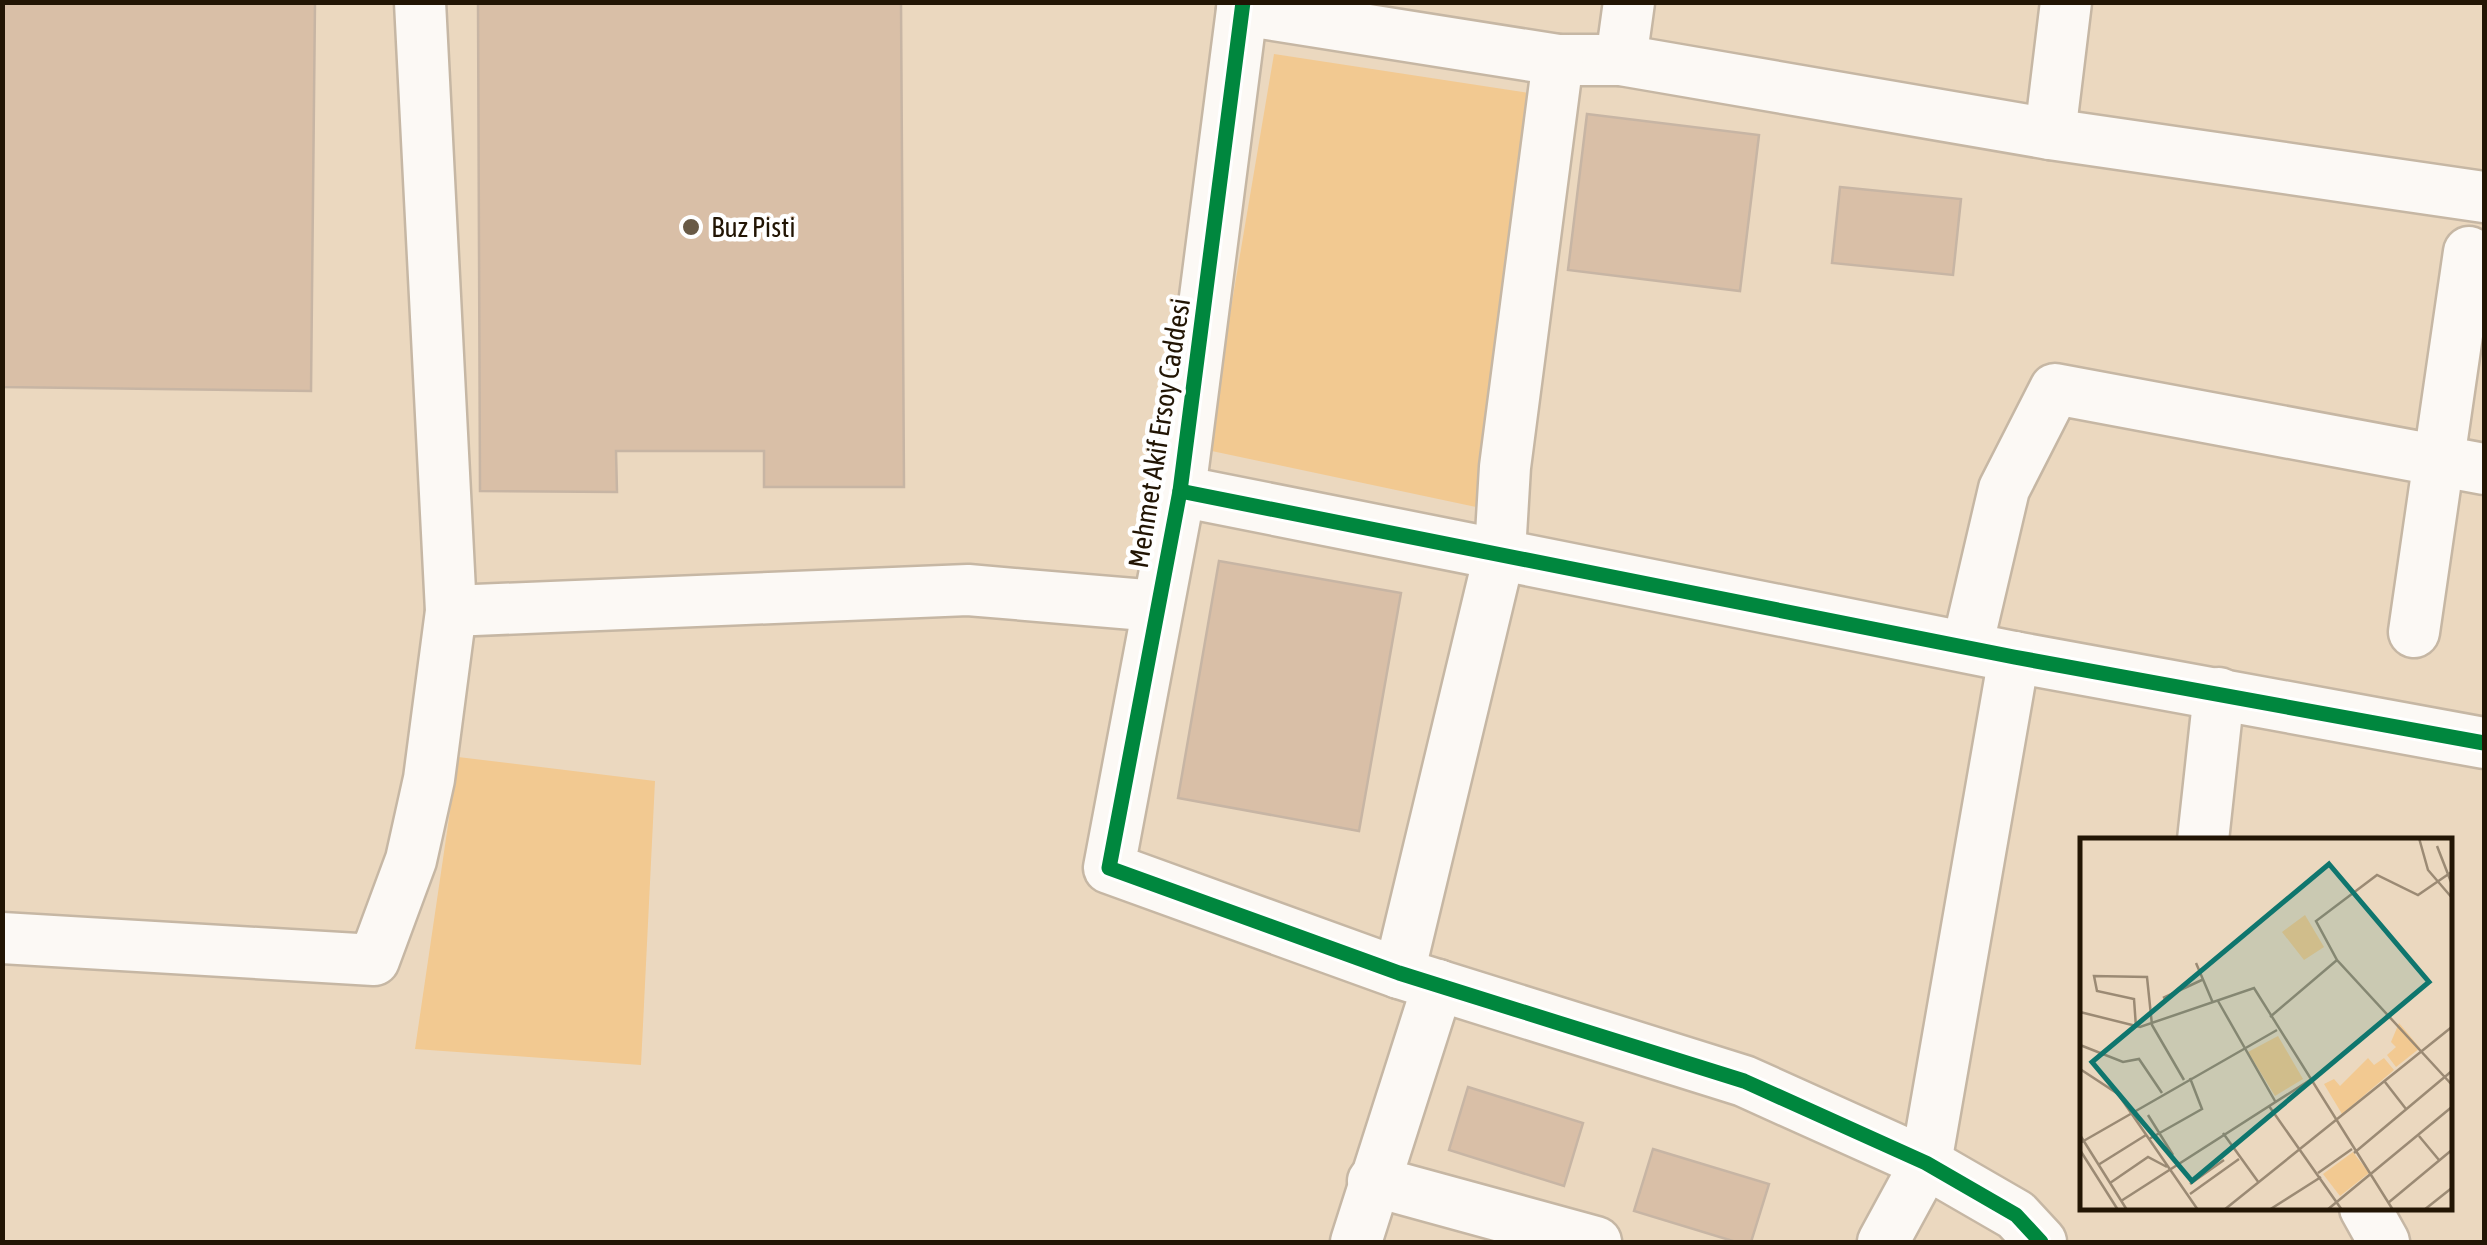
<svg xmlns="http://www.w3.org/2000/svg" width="2487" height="1245" font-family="'Asap Condensed',sans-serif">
<rect width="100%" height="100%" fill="#ebd8bf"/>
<g fill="#f2c991">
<polygon points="1274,54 1535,94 1476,507 1207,450"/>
<polygon points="458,757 655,781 641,1065 415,1049"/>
</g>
<g fill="#d9bfa7" stroke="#c7b5a4" stroke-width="2.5">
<polygon points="2,2 315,2 311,391 2,387"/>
<polygon points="478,2 901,2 904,487 764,487 764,451 616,451 617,492 480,491"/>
<polygon points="1587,114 1759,135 1740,291 1568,270"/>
<polygon points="1840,187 1961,199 1953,275 1832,263"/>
<polygon points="1219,561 1401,593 1359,831 1178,798"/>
<polygon points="1468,1087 1583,1123 1564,1186 1449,1150"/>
<polygon points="1653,1149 1769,1184 1751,1242 1736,1242 1634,1211"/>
</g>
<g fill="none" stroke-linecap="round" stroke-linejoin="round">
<defs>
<g id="minor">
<polyline points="1243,2 1180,491 1109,868 1399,973 1744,1081 1926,1163 2016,1215 2041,1242"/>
<polyline points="1242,10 1558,60 1621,60 2050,134 2484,197"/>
<polyline points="1621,60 1629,2"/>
<polyline points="2050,134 2066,2"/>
<polyline points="1180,491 2014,657 2484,743"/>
<polyline points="451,611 968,590 1157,606"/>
<polyline points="2414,632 2469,252"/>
<polyline points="1967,647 2004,489 2055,389 2484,469"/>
<polyline points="2203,840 2219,693"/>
<polyline points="2,938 374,960 411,860 429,779 451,611 420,2"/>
<polyline points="1399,973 1500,552 1505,467 1558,60"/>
<polyline points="1373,1181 1596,1242"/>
<polyline points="2365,1208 2384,1242"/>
<polyline points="1356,1242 1438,985"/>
<polyline points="1883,1242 1926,1163 2014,657"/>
</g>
</defs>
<use href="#minor" stroke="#c6b7a4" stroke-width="55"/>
<use href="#minor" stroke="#fcf9f5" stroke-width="50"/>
<defs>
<g id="cycleway">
<polyline points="1243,2 1180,491 1109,868 1399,973 1744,1081 1926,1163 2016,1215 2041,1242"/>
<polyline points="1180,491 2014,657 2484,743"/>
</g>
</defs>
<use href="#cycleway" stroke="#fff" stroke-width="21"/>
<use href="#cycleway" stroke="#00873e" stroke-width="15"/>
</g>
<circle fill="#685945" stroke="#fff" stroke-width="4" cx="691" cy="227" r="10"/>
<g text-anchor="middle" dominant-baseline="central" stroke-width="9" stroke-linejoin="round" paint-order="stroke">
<g font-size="28" fill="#221504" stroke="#fff" text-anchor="start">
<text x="711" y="227">Buz Pisti</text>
</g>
<g font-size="28" fill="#221504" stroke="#fff">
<text transform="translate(1159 433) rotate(-81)">Mehmet Akif Ersoy Caddesi</text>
</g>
</g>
<g transform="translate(2080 838)">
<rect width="372" height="372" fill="#ebd8bf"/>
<path d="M225,77l19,32 -20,13 -22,-28zM319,185l21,25 -24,19 -9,-12 9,-8 -5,-5zM198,198l25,43 -28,17 -27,-44zM288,220l6,7 10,-7 10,12 -52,44 -18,-30 10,-5 6,7zM273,314l16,21 -29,23 -17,-22z" fill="#f2c991"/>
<path fill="none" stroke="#9b8a74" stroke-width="2.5" d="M339,0l9,32 25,29M357,8l16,41M373,33l-35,24 -41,-20 -61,46 21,39 116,126M116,125l17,40M83,160l41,-19M138,163l57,100M0,174l60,15 114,-39 139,222M190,179l67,-57M56,189l-2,-28 -37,-8 -3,-15 53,1 5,48 32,55M0,207l43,17 16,-3 23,34M0,231l38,25 80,116M305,244l21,27M189,268l73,104M68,277l25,40M143,295l36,50M0,297l47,75M339,298l20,24M69,301l53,-30 -12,-31M0,305l197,-113M0,312l38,60M274,315l99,-83M18,327l48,-30M238,335l34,-24M30,345l38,-26 19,10M110,346l34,-24M110,356l49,-35M41,363l189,-121M308,365l65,-54M144,372l229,-184M189,372l52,-33M247,372l126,-104M344,372l29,-23"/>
<path fill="#0f766e" fill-opacity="0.15" stroke="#0f766e" stroke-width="5" d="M249,26l100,118 -237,199 -100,-119z"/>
<rect width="372" height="372" fill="none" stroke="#221504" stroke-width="5"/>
</g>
<rect width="2487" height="1245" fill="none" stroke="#221504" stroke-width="10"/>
</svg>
